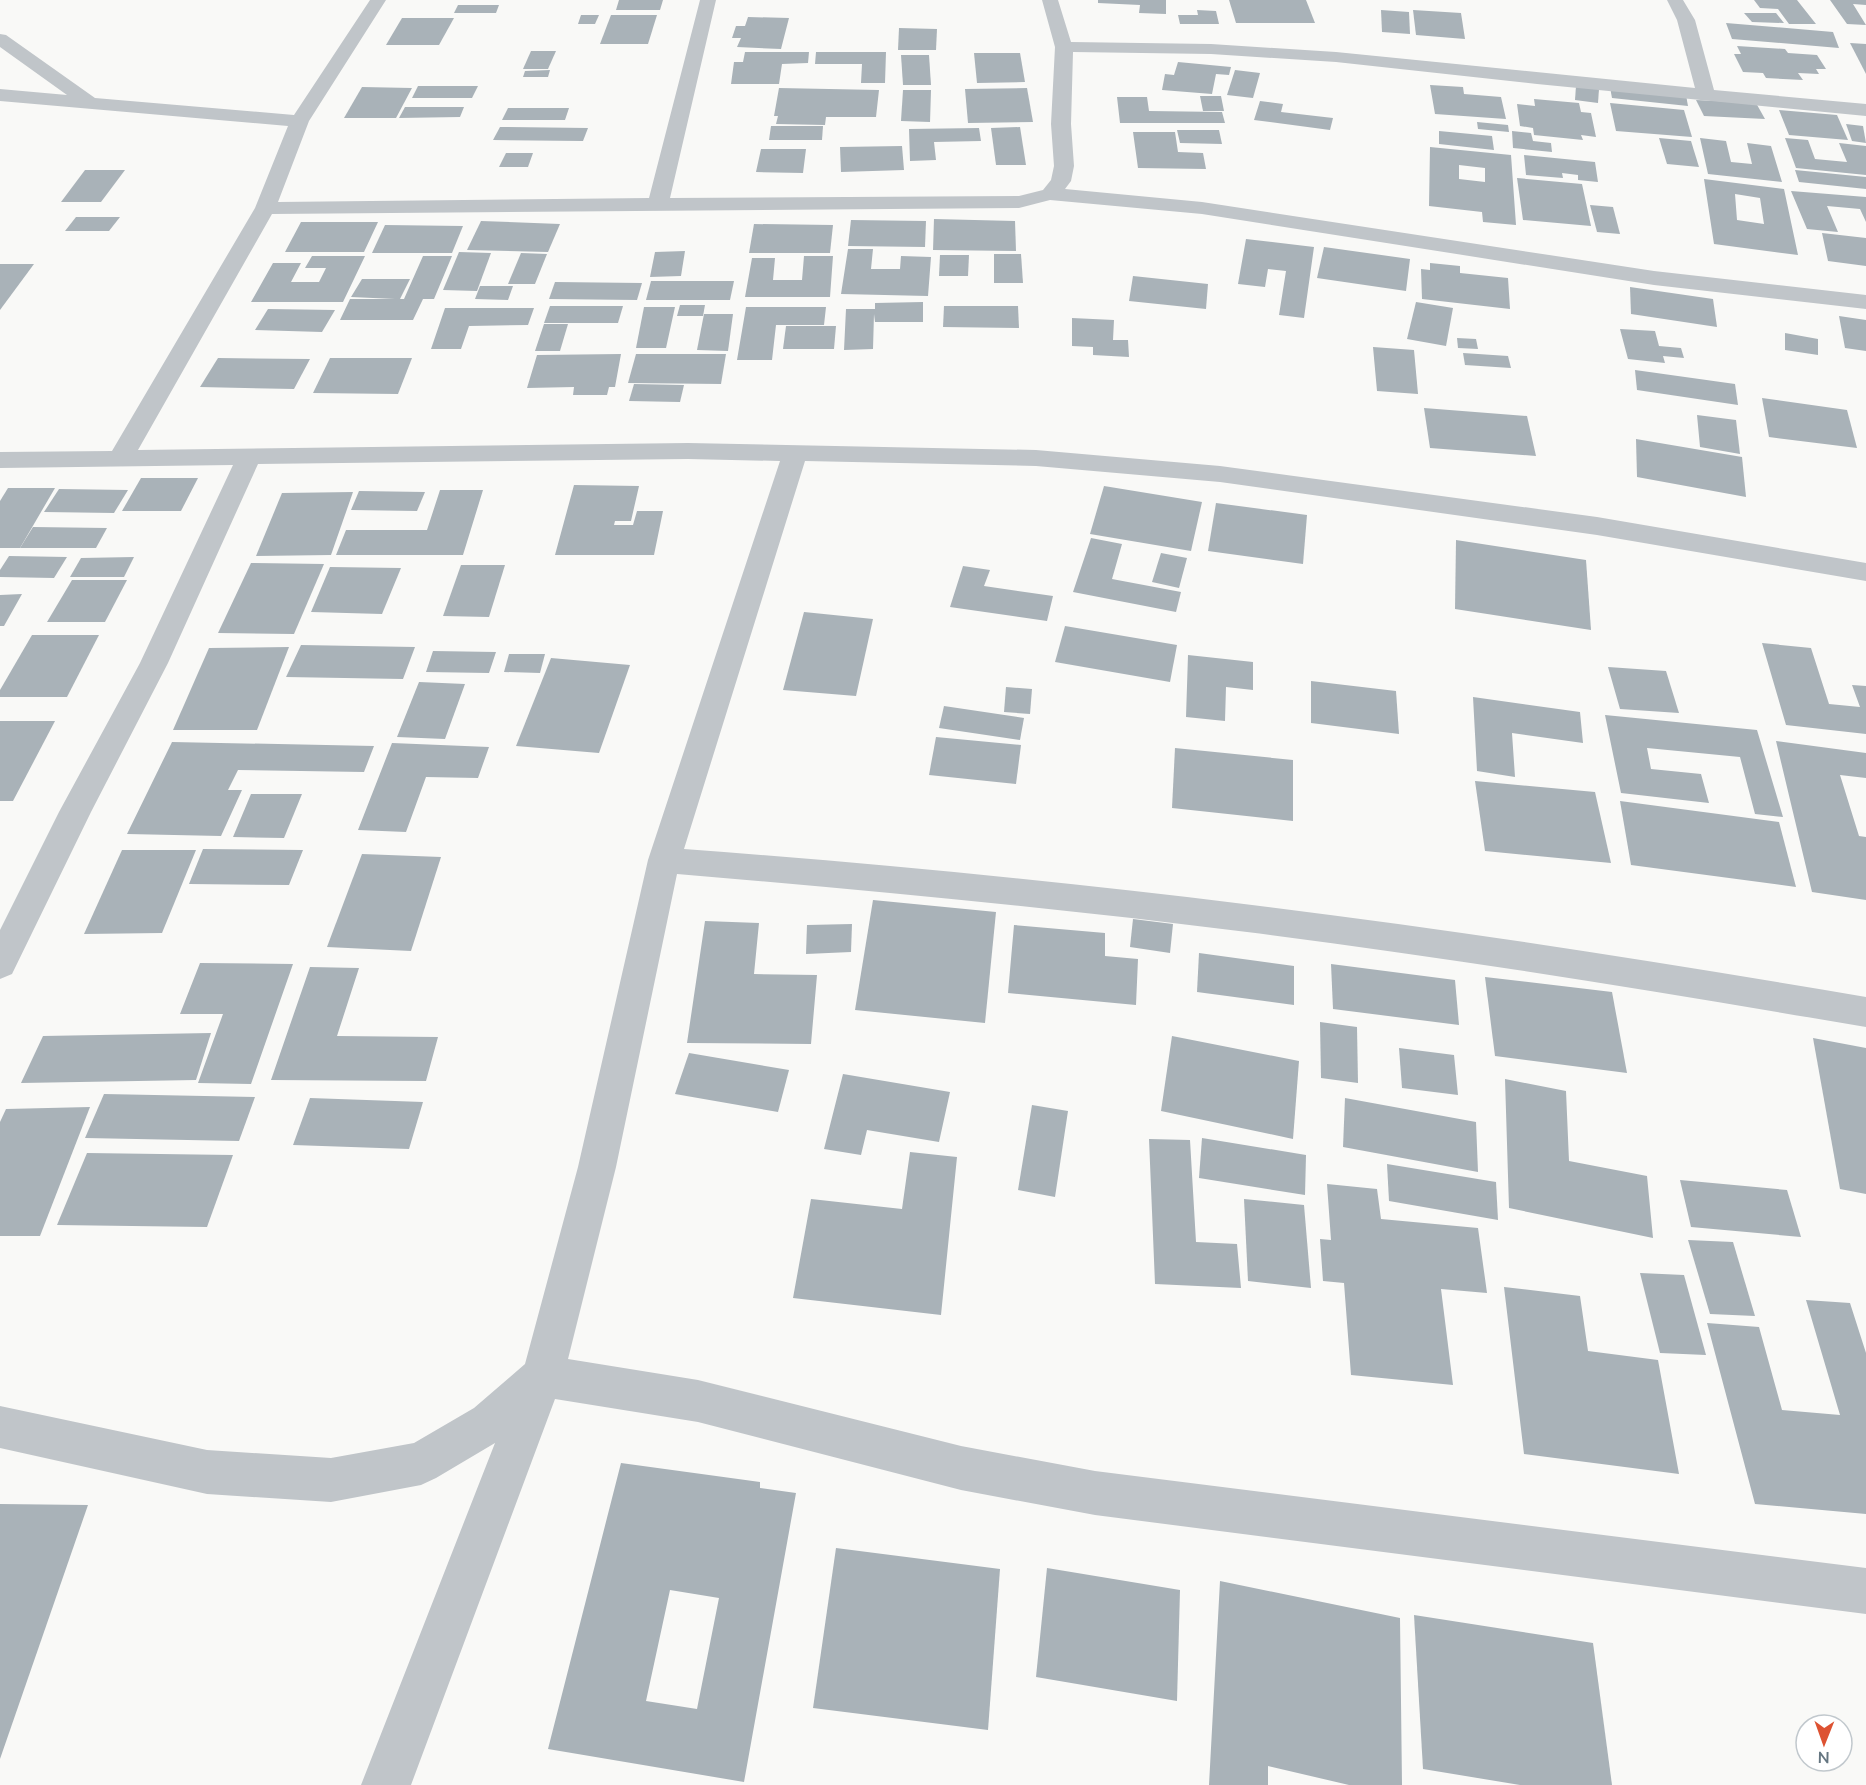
<svg xmlns="http://www.w3.org/2000/svg" width="1866" height="1785" font-family="'Nunito Sans',sans-serif">
<rect width="100%" height="100%" fill="#f9f9f7"/>
<g fill="#a9b2b8" fill-rule="evenodd">
<polygon points="619,0 663,0 660,10 616,10"/>
<polygon points="1098,0 1166,0 1166,14 1139,13 1140,5 1098,3"/>
<polygon points="1229,0 1306,0 1315,23 1236,23"/>
<polygon points="1754,0 1797,0 1816,24 1789,24 1778,9 1760,8"/>
<polygon points="1830,0 1866,0 1866,5 1853,4 1866,25 1847,24"/>
<polygon points="458,5 499,5 496,13 454,13"/>
<polygon points="1197,10 1216,11 1219,24 1180,24 1178,15 1198,15"/>
<polygon points="1381,10 1409,12 1410,34 1382,32"/>
<polygon points="1413,10 1461,13 1465,39 1416,35"/>
<polygon points="1744,13 1776,13 1784,23 1752,22"/>
<polygon points="581,15 599,15 595,24 578,24"/>
<polygon points="611,15 657,15 648,44 600,44"/>
<polygon points="748,17 789,18 781,49 737,47 741,38 732,38 736,26 745,26"/>
<polygon points="402,18 454,18 439,45 386,45"/>
<polygon points="1726,23 1833,32 1839,48 1732,39"/>
<polygon points="899,28 937,29 936,50 898,50"/>
<polygon points="1850,43 1866,44 1866,74"/>
<polygon points="1737,46 1785,49 1788,53 1817,55 1826,69 1816,69 1819,74 1798,73 1803,80 1766,78 1763,73 1743,72 1734,54 1741,54"/>
<polygon points="531,51 556,51 548,69 523,69"/>
<polygon points="745,52 809,52 808,63 782,64 779,84 731,84 734,62 743,62"/>
<polygon points="816,52 886,52 885,83 861,83 862,64 815,64"/>
<polygon points="974,53 1020,53 1025,82 977,83"/>
<polygon points="901,55 929,55 931,85 903,85"/>
<polygon points="1178,62 1231,67 1229,75 1216,74 1212,94 1162,90 1165,74 1174,75"/>
<polygon points="550,70 548,77 523,77 525,71"/>
<polygon points="1235,70 1260,73 1253,98 1227,95"/>
<polygon points="1430,85 1463,87 1464,94 1501,97 1506,119 1435,114"/>
<polygon points="418,86 478,86 472,98 412,98"/>
<polygon points="1576,86 1599,89 1598,103 1575,100"/>
<polygon points="362,87 412,88 396,118 344,118"/>
<polygon points="1610,87 1686,95 1688,106 1612,98"/>
<polygon points="779,88 879,90 876,117 826,117 825,125 776,124 778,116 774,116"/>
<polygon points="1027,88 1033,122 968,123 965,89"/>
<polygon points="903,90 931,90 930,122 901,121"/>
<polygon points="1200,96 1221,96 1224,111 1203,111"/>
<polygon points="1117,97 1147,97 1149,111 1222,112 1225,123 1120,123"/>
<polygon points="1534,99 1579,103 1581,112 1591,113 1596,137 1581,135 1583,140 1534,135 1533,128 1520,126 1517,104 1535,106"/>
<polygon points="1696,100 1756,103 1765,119 1704,116"/>
<polygon points="1260,101 1283,104 1281,112 1333,118 1330,130 1254,120"/>
<polygon points="1610,103 1684,110 1692,137 1616,131"/>
<polygon points="405,107 464,107 460,117 399,118"/>
<polygon points="508,108 569,108 565,120 502,120"/>
<polygon points="1779,110 1837,115 1848,140 1789,135"/>
<polygon points="1477,122 1508,125 1509,132 1478,129"/>
<polygon points="1846,124 1863,126 1866,143 1852,141"/>
<polygon points="771,126 823,126 822,140 769,140"/>
<polygon points="500,127 588,128 583,141 493,140"/>
<polygon points="1020,127 1026,165 996,165 991,128"/>
<polygon points="979,128 981,141 934,142 936,160 910,161 909,129"/>
<polygon points="1177,130 1219,130 1222,144 1180,143"/>
<polygon points="1439,131 1492,136 1494,150 1439,144"/>
<polygon points="1512,131 1531,133 1533,141 1551,143 1552,152 1513,148"/>
<polygon points="1133,132 1175,132 1178,152 1203,153 1206,169 1138,168"/>
<polygon points="1659,138 1691,141 1699,167 1667,164"/>
<polygon points="1700,138 1726,141 1731,162 1752,164 1747,143 1771,146 1782,182 1708,174"/>
<polygon points="1785,138 1808,140 1815,159 1847,162 1839,143 1866,146 1866,175 1796,168"/>
<polygon points="902,146 904,170 841,172 840,147"/>
<path d="M1430,147l81,8 5,70 -33,-3 -1,-10 -53,-6zM1459,165l26,3v14l-26,-3z"/>
<polygon points="761,149 806,149 803,173 756,172"/>
<polygon points="506,153 533,153 528,167 499,167"/>
<polygon points="1524,155 1595,162 1598,182 1578,180 1578,175 1562,173 1563,178 1526,175"/>
<polygon points="85,170 125,170 101,202 61,202"/>
<polygon points="1795,170 1866,177 1866,189 1799,182"/>
<polygon points="1517,178 1582,184 1591,226 1523,220"/>
<path d="M1704,179l80,10 14,66 -84,-11zM1735,194l25,4 4,26 -27,-4z"/>
<polygon points="1791,191 1866,197 1866,222 1860,209 1827,206 1838,232 1807,229"/>
<polygon points="1590,205 1613,207 1620,234 1597,232"/>
<polygon points="76,217 120,217 109,231 65,231"/>
<polygon points="934,219 1015,221 1016,251 933,250"/>
<polygon points="851,220 926,221 925,247 848,246"/>
<polygon points="481,221 560,224 548,252 467,250"/>
<polygon points="301,222 378,222 364,252 285,252"/>
<polygon points="754,224 833,225 830,253 749,253"/>
<polygon points="385,225 463,226 452,253 372,253"/>
<polygon points="1822,233 1866,238 1866,266 1828,261"/>
<polygon points="1246,239 1314,247 1304,318 1279,315 1286,271 1268,269 1265,287 1238,284"/>
<polygon points="1324,247 1410,259 1406,291 1317,278"/>
<polygon points="848,249 873,249 871,269 900,269 901,256 931,257 928,296 841,294"/>
<polygon points="685,251 681,276 650,277 655,252"/>
<polygon points="459,252 491,253 477,291 443,290"/>
<polygon points="521,253 547,254 535,284 508,284"/>
<polygon points="994,254 1021,254 1023,283 994,283"/>
<polygon points="940,255 969,255 968,276 939,276"/>
<polygon points="312,256 365,256 343,302 251,302 273,263 301,263 291,282 319,282 326,268 305,268"/>
<polygon points="423,256 452,256 434,299 423,299 413,320 340,320 350,299 395,299 351,297 362,279 410,279 400,299 404,299"/>
<polygon points="804,256 833,256 830,297 745,297 752,258 775,258 773,280 802,280"/>
<polygon points="1430,263 1460,266 1460,273 1508,278 1510,309 1422,299 1421,269 1430,270"/>
<polygon points="0,264 34,264 0,310"/>
<polygon points="1133,276 1208,284 1206,309 1129,301"/>
<polygon points="651,281 734,281 730,300 646,300"/>
<polygon points="555,282 642,283 637,300 549,299"/>
<polygon points="480,286 513,286 508,300 475,299"/>
<polygon points="1630,287 1713,299 1717,327 1631,314"/>
<polygon points="923,302 923,322 875,322 874,314 873,349 844,350 846,309 875,309 875,303"/>
<polygon points="1416,302 1453,308 1446,346 1407,339"/>
<polygon points="680,305 705,305 703,316 677,316"/>
<polygon points="550,306 623,306 618,323 544,323"/>
<polygon points="944,306 1018,306 1019,328 943,327"/>
<polygon points="644,307 675,307 666,348 636,348"/>
<polygon points="746,307 826,307 824,325 776,325 772,360 737,360"/>
<polygon points="445,308 534,308 528,325 469,326 461,349 431,349"/>
<polygon points="268,309 335,310 322,332 255,330"/>
<polygon points="704,314 733,314 728,351 697,350"/>
<polygon points="1839,316 1866,320 1866,351 1845,348"/>
<polygon points="1072,318 1114,320 1113,340 1128,340 1129,357 1093,355 1093,347 1072,346"/>
<polygon points="544,324 568,324 560,351 535,351"/>
<polygon points="786,326 836,326 834,349 783,349"/>
<polygon points="1620,329 1655,331 1659,346 1681,348 1684,358 1663,356 1665,363 1628,359"/>
<polygon points="1785,333 1818,339 1818,355 1785,350"/>
<polygon points="1457,338 1476,339 1478,349 1458,348"/>
<polygon points="1373,347 1414,350 1418,394 1377,391"/>
<polygon points="1463,353 1508,356 1511,368 1465,365"/>
<polygon points="621,354 615,387 609,387 607,395 573,395 574,387 527,388 537,355"/>
<polygon points="636,354 726,354 721,384 628,383"/>
<polygon points="218,358 310,359 294,389 200,387"/>
<polygon points="330,358 412,358 398,394 313,393"/>
<polygon points="1635,370 1735,384 1738,405 1637,390"/>
<polygon points="634,384 684,385 680,402 629,401"/>
<polygon points="1762,398 1847,410 1857,448 1769,437"/>
<polygon points="1424,408 1527,416 1536,456 1430,448"/>
<polygon points="1697,415 1736,420 1740,454 1700,447"/>
<polygon points="1636,439 1742,457 1746,497 1637,477"/>
<polygon points="141,478 198,478 181,511 122,511"/>
<polygon points="574,485 639,486 631,521 615,521 614,525 633,525 637,511 663,511 654,555 555,555"/>
<polygon points="1104,486 1202,502 1191,551 1090,534"/>
<polygon points="8,488 55,488 20,548 0,548 0,501"/>
<polygon points="59,489 128,490 114,513 44,512"/>
<polygon points="440,490 483,490 463,555 336,555 346,530 427,530"/>
<polygon points="359,491 425,492 417,511 351,510"/>
<polygon points="353,492 331,555 256,556 282,493"/>
<polygon points="1216,503 1307,515 1303,564 1208,551"/>
<polygon points="33,527 107,528 96,548 20,548"/>
<polygon points="1091,538 1122,544 1112,579 1181,592 1176,612 1073,592"/>
<polygon points="1456,540 1586,560 1591,630 1455,609"/>
<polygon points="1161,553 1187,558 1179,588 1152,582"/>
<polygon points="9,556 67,557 54,578 0,577 0,570"/>
<polygon points="134,557 124,577 70,577 81,558"/>
<polygon points="251,563 324,564 294,634 218,633"/>
<polygon points="461,565 505,565 489,617 443,616"/>
<polygon points="963,566 990,570 984,586 1053,596 1047,621 950,607"/>
<polygon points="330,567 401,568 382,614 311,612"/>
<polygon points="72,580 127,580 105,622 47,622"/>
<polygon points="22,594 4,626 0,626 0,595"/>
<polygon points="804,612 873,619 856,696 783,690"/>
<polygon points="1065,626 1177,645 1170,682 1055,662"/>
<polygon points="32,635 99,635 67,697 0,697 0,690"/>
<polygon points="1762,643 1811,648 1829,704 1860,707 1852,685 1866,686 1866,734 1786,725"/>
<polygon points="301,645 415,647 403,679 286,677"/>
<polygon points="289,647 257,730 173,730 209,648"/>
<polygon points="433,651 496,652 489,673 426,672"/>
<polygon points="509,654 545,654 540,673 504,672"/>
<polygon points="1188,655 1253,662 1253,690 1226,687 1225,721 1186,717"/>
<polygon points="551,658 630,665 599,753 516,746"/>
<polygon points="1608,667 1666,671 1679,713 1620,709"/>
<polygon points="1311,681 1396,691 1399,734 1311,723"/>
<polygon points="419,682 465,684 445,739 397,737"/>
<polygon points="1006,687 1032,689 1030,714 1004,712"/>
<polygon points="1473,697 1580,712 1583,743 1512,733 1515,777 1477,771"/>
<polygon points="944,706 1024,718 1020,740 939,728"/>
<polygon points="1605,715 1757,730 1783,817 1755,814 1740,757 1647,748 1651,769 1701,774 1709,803 1621,793"/>
<polygon points="0,721 55,721 13,801 0,801"/>
<polygon points="936,737 1021,745 1016,784 929,775"/>
<polygon points="1776,741 1866,753 1866,778 1840,775 1859,836 1866,837 1866,900 1812,892"/>
<polygon points="172,742 374,746 364,772 238,770 228,790 242,790 221,836 127,834"/>
<polygon points="392,743 489,747 478,778 426,777 406,832 358,830"/>
<polygon points="1175,748 1293,760 1293,821 1172,808"/>
<polygon points="1475,781 1595,792 1611,863 1485,851"/>
<polygon points="251,794 302,794 284,838 233,837"/>
<polygon points="1620,801 1779,822 1796,887 1631,865"/>
<polygon points="203,849 303,850 289,885 189,884"/>
<polygon points="122,850 196,850 162,933 84,934"/>
<polygon points="362,854 441,857 411,951 327,947"/>
<polygon points="873,900 996,912 985,1023 855,1010"/>
<polygon points="1133,919 1173,924 1170,953 1130,947"/>
<polygon points="705,921 759,923 754,974 817,975 811,1044 687,1043"/>
<polygon points="852,924 851,952 806,954 807,925"/>
<polygon points="1014,925 1105,933 1105,956 1138,959 1136,1005 1008,993"/>
<polygon points="1199,953 1294,966 1294,1005 1197,992"/>
<polygon points="200,963 293,964 251,1084 198,1083 223,1014 180,1014"/>
<polygon points="1331,964 1455,980 1459,1025 1333,1009"/>
<polygon points="310,967 359,968 337,1036 438,1037 426,1081 271,1080"/>
<polygon points="1485,977 1612,992 1627,1073 1495,1056"/>
<polygon points="1320,1022 1357,1027 1358,1083 1321,1078"/>
<polygon points="211,1033 196,1080 21,1083 43,1036"/>
<polygon points="1172,1036 1299,1061 1293,1139 1161,1111"/>
<polygon points="1813,1038 1866,1048 1866,1194 1840,1189"/>
<polygon points="1399,1048 1454,1055 1458,1095 1402,1088"/>
<polygon points="689,1053 789,1070 778,1112 675,1094"/>
<polygon points="843,1074 950,1092 939,1142 867,1130 861,1155 824,1149"/>
<polygon points="1505,1079 1566,1091 1569,1161 1647,1176 1653,1238 1509,1208"/>
<polygon points="104,1094 255,1097 239,1141 85,1138"/>
<polygon points="310,1098 423,1102 409,1149 293,1145"/>
<polygon points="1345,1098 1476,1122 1478,1172 1343,1147"/>
<polygon points="1032,1105 1068,1111 1055,1197 1018,1190"/>
<polygon points="90,1107 40,1236 0,1236 0,1122 6,1109"/>
<polygon points="1202,1138 1306,1155 1305,1195 1199,1178"/>
<polygon points="1149,1139 1190,1140 1196,1242 1237,1244 1241,1288 1155,1284"/>
<polygon points="910,1152 957,1157 941,1315 793,1298 811,1199 902,1209"/>
<polygon points="87,1153 233,1155 207,1227 57,1225"/>
<polygon points="1387,1164 1496,1182 1498,1220 1389,1201"/>
<polygon points="1680,1180 1787,1190 1801,1237 1691,1227"/>
<polygon points="1327,1184 1377,1189 1381,1219 1478,1228 1487,1293 1441,1289 1453,1385 1351,1375 1344,1283 1323,1281 1320,1239 1331,1240"/>
<polygon points="1244,1199 1304,1205 1311,1288 1248,1281"/>
<polygon points="1688,1240 1733,1242 1755,1316 1710,1314"/>
<polygon points="1640,1273 1684,1275 1706,1355 1660,1353"/>
<polygon points="1504,1287 1580,1296 1588,1351 1658,1360 1679,1474 1524,1454"/>
<polygon points="1806,1300 1850,1303 1866,1353 1866,1514 1755,1504 1707,1323 1759,1327 1782,1410 1840,1415"/>
<path d="M621,1463l139,19v6l36,5 -52,289 -196,-33zM670,1590l49,8 -22,111 -51,-8z"/>
<polygon points="0,1504 88,1505 0,1759"/>
<polygon points="836,1548 1000,1569 988,1730 813,1708"/>
<polygon points="1047,1568 1180,1590 1177,1701 1036,1677"/>
<polygon points="1220,1581 1400,1618 1402,1785 1349,1785 1268,1766 1268,1785 1209,1785"/>
<polygon points="1414,1615 1593,1643 1612,1785 1520,1785 1423,1769"/>
</g>
<g fill="none" stroke-linecap="round" stroke-linejoin="round">
<path fill="#c0c5c9" fill-rule="evenodd" d="M370,0h16l-77,121 -31,81 371,-4 51,-198h16l-46,198 349,-2 24,-6 8,-10 3,-14 -3,-42 4,-77 -13,-47h16l13,42 140,2 125,8 359,36 -18,-68 -10,-20h16l12,20 19,70 152,14v12l-329,-32 -201,-22 -125,-8 -138,-2 -2,72 3,42 -3,15 -6,8 137,13 452,69 212,24v14l-212,-24 -452,-71 -152,-14 -31,8 -747,6 -134,236 550,-7 348,7 184,16 377,51 269,46v18l-269,-46 -377,-53 -184,-16 -231,-5 -121,388c187,14 374,32 560,55 208,25 415,58 622,93v30c-206,-35 -412,-69 -619,-95 -190,-24 -380,-42 -570,-58l-61,293 -48,192 130,21 263,66 134,25 771,97v46l-771,-99 -134,-25 -263,-68 -143,-23 -144,386h-50l134,-342 -59,35 -15,7 -90,17 -124,-8 -207,-46v-42l207,44 124,8 83,-15 60,-35 51,-44 53,-197 70,-307 132,-399 -92,-2 -430,5 -90,199 -77,149 -79,162 -12,5v-49l59,-118 81,-149 93,-198 -233,3v-16l112,-1 143,-243 33,-82 -288,-25v-12l67,6 -67,-48v-13l6,1 89,63 199,17z"/>
</g>
<g transform="translate(1824 1743) rotate(181)"><circle r="28" fill="#ffffff" stroke="#c1c8cd" stroke-width="1.5"/>
<path d="M0-4.5L10 22L0 15L-10 22Z" fill="#dd5232"/>
<text y="-9" font-size="16" font-weight="bold" text-anchor="middle" fill="#657681">N</text>
</g>
</svg>
